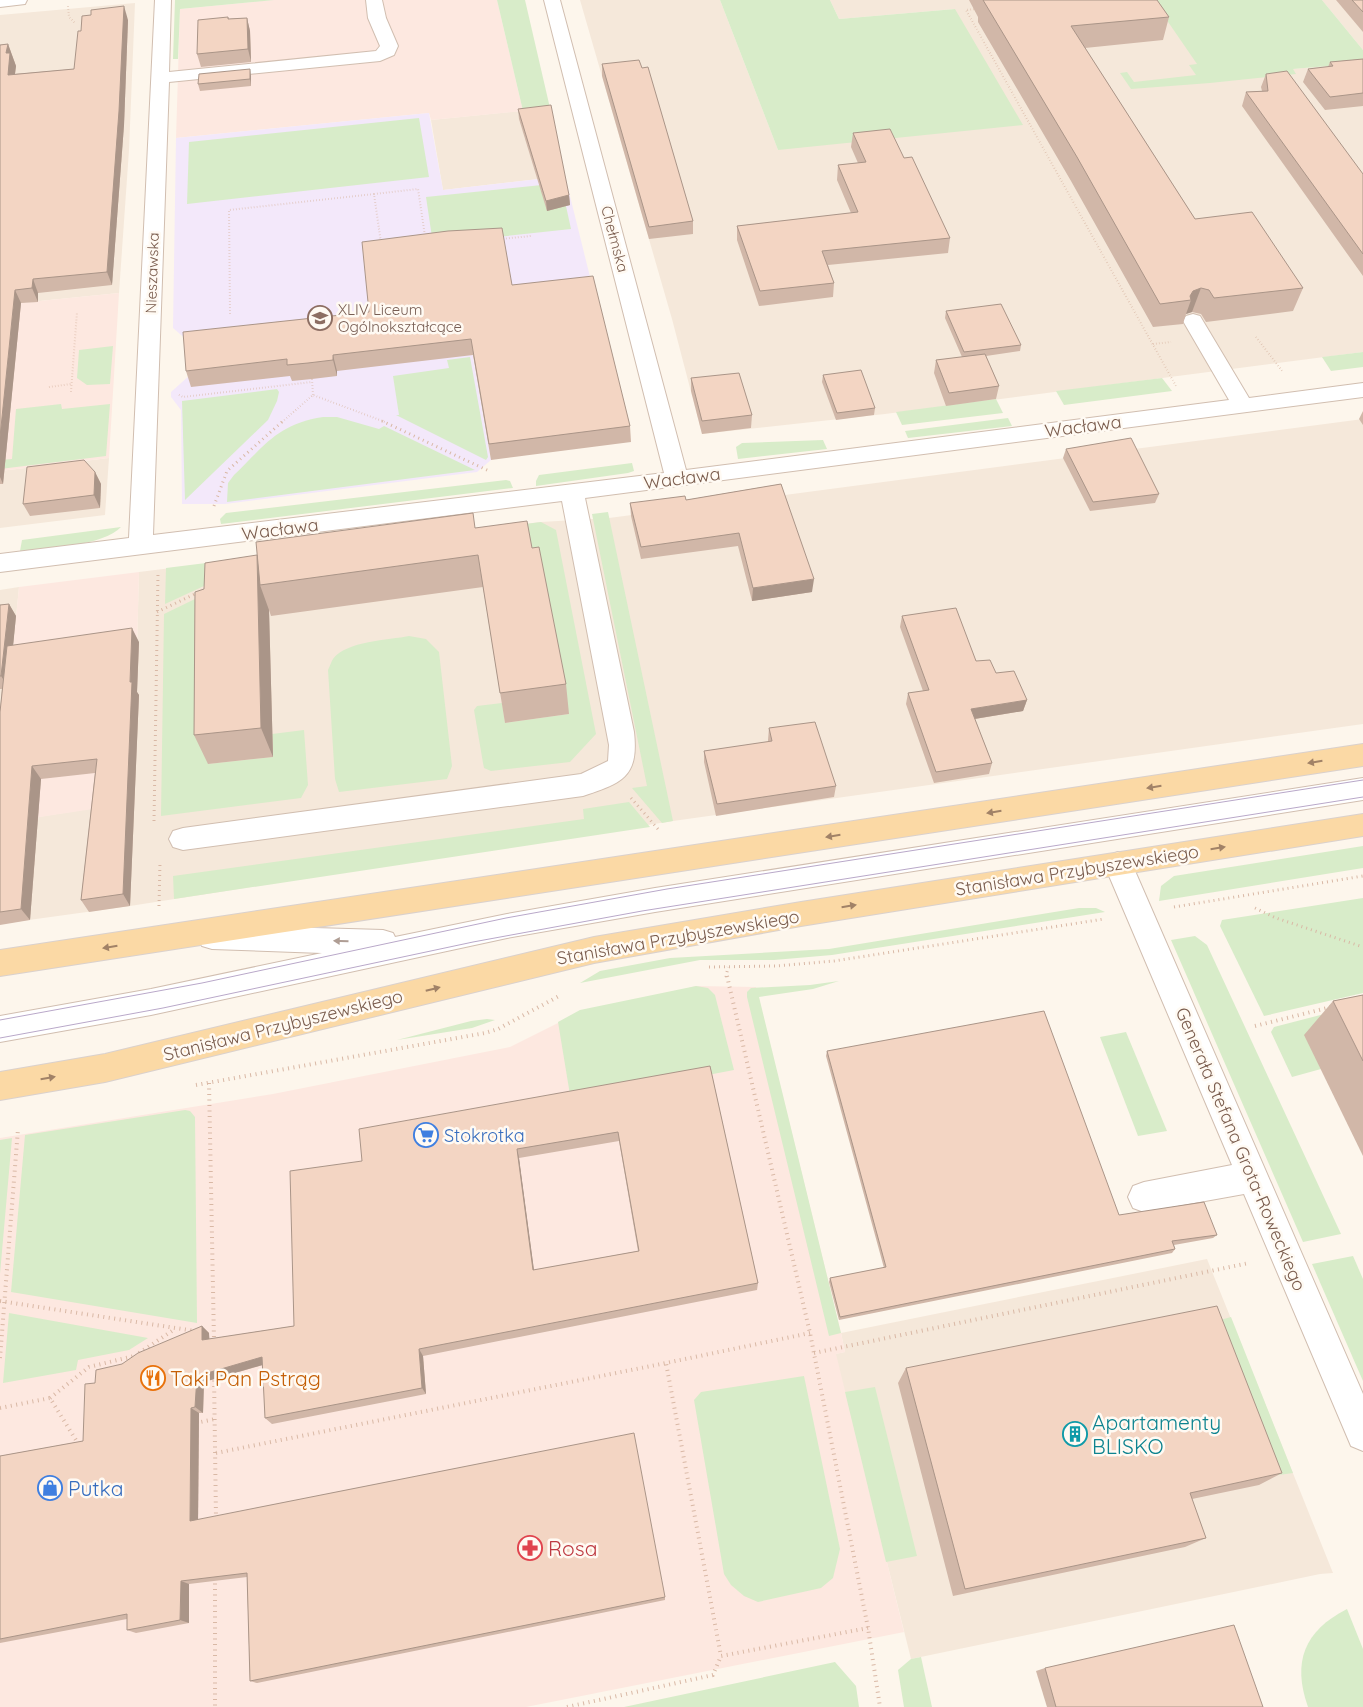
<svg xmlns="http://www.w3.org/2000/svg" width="1363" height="1707" font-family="Quicksand,sans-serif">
<rect width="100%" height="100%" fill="#fdf6ec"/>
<g fill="#f5e8da">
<polygon points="580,0 720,0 778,150 955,9 839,19 830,0 1153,0 1295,74 1292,69 1363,63 1363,352 885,414 702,434 672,319"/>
<polygon points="1322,0 1363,0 1363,50"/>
<polygon points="135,3 129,150 119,293 0,305 0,15"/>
<polygon points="550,108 565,176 443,190 431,120"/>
<polygon points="1363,419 1363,724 673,821 130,906 0,924 0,823 133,802 139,572 541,522 609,518"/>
<polygon points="109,458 105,515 0,528 0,471"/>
<polygon points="19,587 9,688 0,816 0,590"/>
<polygon points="1207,1259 1333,1573 1320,1574 911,1659 835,1354 845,1352 841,1333"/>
</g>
<g fill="#fde8e0">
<polygon points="273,0 497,0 523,111 431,120 429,113 176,138 180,9"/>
<polygon points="119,293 109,458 0,471 0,305"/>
<polygon points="139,572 133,803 0,823 9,688 19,587"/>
<polygon points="696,986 756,987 841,1333 845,1352 836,1354 904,1632 526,1707 0,1707 0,1138 273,1094 510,1047 560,1022"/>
</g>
<polygon fill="#f3e8fa" points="429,113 443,190 565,176 594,293 472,351 491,460 477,472 225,504 182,504 181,410 171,397 171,392 190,375 189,348 195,347 173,328 176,138"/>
<g fill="#d8ecc9">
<polygon points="175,0 274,0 180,9 178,59 173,59"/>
<polygon points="497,0 525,0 550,108 523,111"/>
<polygon points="720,0 830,0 839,19 955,9 1023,125 778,150"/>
<polygon points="1153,0 1322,0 1363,50 1363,63 1293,69 1296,74 1210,83 1131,89 1120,73 1127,72 1134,82 1196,75 1189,65 1197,64"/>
<polygon points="419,118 429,177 187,204 189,142"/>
<polygon points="561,183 571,229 433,244 426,197"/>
<polygon points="113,346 110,384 87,385 77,378 79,350"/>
<polygon points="1363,352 1363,367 1331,371 1322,357"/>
<polygon points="470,357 488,457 486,460 396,415 399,415 393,376 449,368 447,360"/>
<polygon points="1162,378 1172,391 1064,405 1056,391"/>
<polygon points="277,389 279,392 277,401 268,420 185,500 182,401"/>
<polygon points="996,399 1003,413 902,425 896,412"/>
<polygon points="61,404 62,409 110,404 106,456 0,469 0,460 12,459 16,409"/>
<path d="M323,417h14l42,12 5,-3 91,44 -248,32 1,-19 6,-8c31,-30 44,-51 89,-58z"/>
<polygon points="1008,418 1012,426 908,438 905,431"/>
<polygon points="823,440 827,449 738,459 736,447 742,443"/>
<polygon points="632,463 634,471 628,473 536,486 536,481 539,475"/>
<polygon points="506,480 510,481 513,488 221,524 220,519 226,513"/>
<polygon points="608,512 673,821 662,823 632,788 647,786 592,514"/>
<polygon points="541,522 556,530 596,734 570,762 491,771 484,768 483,763 474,710 477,706 502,703 505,723 569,714 457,533"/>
<path d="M121,527c-17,19 -76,21 -101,24l2,-11z"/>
<polygon points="271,555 165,604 166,568"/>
<polygon points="278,559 267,574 208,764 273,757 272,734 304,730 308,785 301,798 161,816 164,614"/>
<path d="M409,636l17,3 13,13 13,114 -5,13 -108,13 -4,-13 -7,-109c2,-4 3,-8 5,-11 13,-18 56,-19 76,-23z"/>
<polygon points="629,802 650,827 174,899 173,876 584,819 583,809"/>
<polygon points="1363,846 1363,868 1159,901 1161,886 1174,876"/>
<polygon points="1363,898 1363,993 1264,1016 1220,926 1222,920"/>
<polygon points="1079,908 1096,908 1105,912 832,955 774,960 700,960 580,983 600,971 670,958 829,949"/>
<polygon points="1195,936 1207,945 1341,1234 1303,1242 1171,940"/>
<polygon points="839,981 813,989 759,997 841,1333 829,1336 747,997 747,992 751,988 810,985"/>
<polygon points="696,986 708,988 715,995 734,1070 571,1101 558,1022 580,1010"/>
<polygon points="1363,1004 1305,1035 1321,1069 1292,1077 1271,1032 1274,1027"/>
<polygon points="487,1019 495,1020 472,1028 397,1040 471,1021"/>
<polygon points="1126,1032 1167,1131 1138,1136 1100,1037"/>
<polygon points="185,1110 190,1111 195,1117 197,1323 11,1292 25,1135"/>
<polygon points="12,1138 0,1274 0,1140"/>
<polygon points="1353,1256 1363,1279 1363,1381 1312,1264"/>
<polygon points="9,1313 148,1338 129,1350 78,1360 76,1370 3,1383"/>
<polygon points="1231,1317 1293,1473 1272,1476 1213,1322"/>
<polygon points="804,1376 840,1549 833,1578 821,1588 758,1602 744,1596 731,1585 724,1574 694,1400 701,1392"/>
<polygon points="875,1387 917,1556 886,1562 845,1392"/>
<path d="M1347,1609l16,40v58h-55c-16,-45 -4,-76 39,-98z"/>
<polygon points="921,1657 932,1707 904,1707 898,1670 911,1659"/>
<polygon points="835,1662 856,1686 859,1707 624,1707"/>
</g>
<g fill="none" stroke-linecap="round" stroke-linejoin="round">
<defs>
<g id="minor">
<polygon points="0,0 27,0 25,4 0,7"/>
<path d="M155,0h16l-2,72 207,-21 4,-5 -12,-28 -2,-18h16l4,18 12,28 -4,9 -14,6 -211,21 -16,453 511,-62 -120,-473h16l126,470 543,-70 -46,-79 3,-5 7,-2 7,2 49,82 114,-15v14l-778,101 49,234c5,45 -12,51 -51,64l-400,54 -10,-3 -4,-8 4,-8 10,-3 398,-54 27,-13 1,-16 -47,-244 -562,71v-18l129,-16z"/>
<polygon points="1363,778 1363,800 655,912 507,938 151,1015 0,1042 0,1016 151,989 322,953 212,949 202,946 198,937 202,928 212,925 383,930 393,933 395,937 507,914 655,888"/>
<polygon points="1118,852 1128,856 1132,864 1363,1394 1363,1451 1351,1446 1244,1194 1144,1212 1133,1208 1128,1197 1133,1186 1144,1182 1232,1165 1104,864 1108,856"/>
</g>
<g id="major">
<polygon points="1363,744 1363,766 0,976 0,950"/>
<polygon points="1363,814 1363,836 801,926 594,963 105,1082 0,1100 0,1072 105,1054 594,937 801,902"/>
</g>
</defs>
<use href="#minor" stroke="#d1beb0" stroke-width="2"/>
<use href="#major" stroke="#dad1cd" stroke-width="2"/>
<g stroke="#d9b8a5" stroke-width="2" stroke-dasharray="0.5 2.5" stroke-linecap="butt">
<polyline points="68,6 69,17 76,24"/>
<polyline points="977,9 966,10 1176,386"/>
<polyline points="374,194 418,189 425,236"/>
<polyline points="500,239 531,236"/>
<polyline points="230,314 229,210 374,194 381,243"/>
<polyline points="1256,337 1283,372"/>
<polyline points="1153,344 1171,342"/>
<polyline points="312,379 313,395"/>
<polyline points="49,387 71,384"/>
<polyline points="71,392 77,312"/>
<polyline points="179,395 183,397 312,382"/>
<polyline points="282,422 313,395 385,422"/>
</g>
<g stroke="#d9b8a5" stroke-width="3" stroke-dasharray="1 4" stroke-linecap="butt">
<polyline points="382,421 489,471"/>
<polyline points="214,506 227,471 283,421"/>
<polyline points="157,612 197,593"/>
<polyline points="631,798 658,829"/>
<polyline points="154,821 158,573"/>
<polyline points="159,906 160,862"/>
<polyline points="1174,907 1363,876"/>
<polyline points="1255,908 1276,918 1363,947"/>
<polyline points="709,967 776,966 834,961 1104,919"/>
<polyline points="726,977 728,967"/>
</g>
<g stroke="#d9b8a5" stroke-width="4" stroke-dasharray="1 4.5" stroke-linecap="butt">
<polyline points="727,976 810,1333 868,1628 880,1707"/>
<polyline points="1255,1026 1331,1007"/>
<polyline points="209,1083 214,1341"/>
<polyline points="196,1085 485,1033 498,1029 561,995"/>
<polyline points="0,1301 195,1331"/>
<polyline points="810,1333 666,1363 721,1656 868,1628"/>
<polyline points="139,1353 175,1329"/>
<polyline points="814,1353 1249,1263"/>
<polyline points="0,1358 18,1129"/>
<polyline points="214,1375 216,1519"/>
<polyline points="50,1398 89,1367 134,1356"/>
<polyline points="0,1408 50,1398 79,1445"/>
<polyline points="196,1423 215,1419"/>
<polyline points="216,1453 666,1363"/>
<polyline points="215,1578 215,1707"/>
<polyline points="567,1707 713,1675 721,1656"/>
</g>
<use href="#minor" fill="#fff" fill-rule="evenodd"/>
<use href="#major" fill="#fbd9a5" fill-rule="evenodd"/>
<g stroke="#b9a8c9" stroke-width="1">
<polyline points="0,1020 202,983 506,918 667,889 1363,780"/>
<polyline points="0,1038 163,1008 473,942 642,911 1363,797"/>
</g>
</g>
<g fill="#d1b7a8" fill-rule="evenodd">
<polygon points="969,0 1157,0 1169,17 1163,40 1085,48 1195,219 1303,288 1293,311 1206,322 1201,314 1192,312 1186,314 1183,324 1153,327 1071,181 978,22 978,17"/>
<polygon points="1336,0 1363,0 1363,32"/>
<polygon points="228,17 229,19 247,18 250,31 251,62 201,67 197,54"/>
<polygon points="128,20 124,125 112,285 38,293 38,302 21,303 3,484 0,484 0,45 8,44 16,66 15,74 74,69 81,31"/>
<polygon points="1363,59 1363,106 1325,110 1303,82 1308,69 1328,67 1330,62"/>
<polygon points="602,64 693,221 693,234 649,239 602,76"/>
<polygon points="1266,74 1363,174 1363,276 1242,106 1246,92 1262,91 1261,87"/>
<polygon points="251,76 251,86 200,91 198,84"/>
<polygon points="518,109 569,195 570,205 547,211 519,119"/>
<polygon points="853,133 904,158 950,238 948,253 828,265 834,283 833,297 759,306 737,240 737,226 851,213 837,180 838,165 858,163 851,147"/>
<polygon points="512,285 630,426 631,442 491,460 473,355 337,371 337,376 312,379 292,381 290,376 191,387 186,371"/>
<polygon points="946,311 1021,345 1020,351 986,356 999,386 996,399 946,406 934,373 936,360 962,357 945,318"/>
<polygon points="823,375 875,408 874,415 836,420 822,382"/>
<polygon points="691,378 752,415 751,428 702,434 691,391"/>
<polygon points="1363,411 1363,425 1359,419"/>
<polygon points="1066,449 1159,494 1155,503 1090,511 1063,458"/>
<polygon points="95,472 101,484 100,508 30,516 23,504"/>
<polygon points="781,484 812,592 752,601 738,546 641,559 631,516 630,503 686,500"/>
<polygon points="475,528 532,548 566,684 569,714 505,723 483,587 271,616 269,610 273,757 208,764 194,735 195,592"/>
<polygon points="9,604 16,616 13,645 139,642 137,692 139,695 130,906 89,912 81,900 95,773 41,779 30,920 0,925 0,712 2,689 0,689 0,605"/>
<polygon points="902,616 996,673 1027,700 1023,711 975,719 992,763 989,774 934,783 906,704 908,693 923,691 900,627"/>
<polygon points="769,728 836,786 834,797 716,816 704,762 704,751 768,742 768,740"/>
<polygon points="1363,995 1363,1156 1304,1035 1333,1001"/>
<polygon points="827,1051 1119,1215 1217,1235 1213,1238 1174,1245 1175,1249 1172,1253 839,1320 829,1282 830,1278 884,1268 826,1056"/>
<path d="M710,1066l48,217 -1,7 -334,66 3,38 -154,30 -7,-6 -2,-53 -59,17 -1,31h-4l-1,107 467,77v3l-408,83 -7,-2 -3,-104 -58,7v39l-53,10 -9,-3v-11l-127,24v-187l83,-15 12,-58 27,-19 80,-38 7,7v6l85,-13 68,-165zM619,1141l19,110 -104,19 -15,-112z"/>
<polygon points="906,1368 1282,1473 1259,1485 1192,1499 1206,1538 1185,1547 953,1596 898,1383"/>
<polygon points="1045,1668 1263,1707 1047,1707 1036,1671"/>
</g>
<g fill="#aa9588">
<polygon points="124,6 128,20 124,125 112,285 107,272"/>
<polygon points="247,18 250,31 251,62 248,49"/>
<polygon points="8,44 16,66 13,88 8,75 6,53"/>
<polygon points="250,69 251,76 251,86 250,79"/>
<polygon points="569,195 570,205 547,211 546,201"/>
<polygon points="33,279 38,293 38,302 32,288"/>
<polygon points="1201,288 1192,312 1186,314 1191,300 1190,296 1193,291"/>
<polygon points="15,290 21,303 3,484 0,477 0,437"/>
<polygon points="333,355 337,371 337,376 333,360"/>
<polygon points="95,472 101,484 100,508 94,495"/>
<polygon points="257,555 267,584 260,585 269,610 273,757 261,728"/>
<polygon points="814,579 812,592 752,601 753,588"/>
<polygon points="9,604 16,616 9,688 1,676"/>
<polygon points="132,628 139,642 137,692 139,695 130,906 123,894"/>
<polygon points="1027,700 1023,711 968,720 971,709"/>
<polygon points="32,766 41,779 30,920 21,909"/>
<polygon points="517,1149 519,1158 535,1278 533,1270"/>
<polygon points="202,1326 209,1333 210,1347 202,1340"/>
<polygon points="419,1349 423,1356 426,1394 422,1388"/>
<polygon points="262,1357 269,1363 204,1382 203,1413 195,1407 197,1376"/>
<polygon points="191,1408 199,1413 198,1525 190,1521"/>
<polygon points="181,1581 189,1584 189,1623 180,1620"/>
</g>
<g fill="#f3d5c3" stroke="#aa9588" fill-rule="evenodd">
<polygon points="983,0 1157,0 1169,17 1071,26 1195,219 1252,212 1303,288 1214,298 1209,290 1201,288 1193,291 1190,296 1191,300 1160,304 1077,157"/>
<polygon points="1352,0 1363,0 1363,12"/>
<polygon points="124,6 119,111 107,272 33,279 32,288 15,290 0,437 0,45 8,44 6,53 10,53 8,75 74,69 78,31 81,31 82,16 91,15 91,10"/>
<polygon points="228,17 228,19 247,18 248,49 197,54 198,20"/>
<polygon points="1363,59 1363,93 1330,97 1308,69 1333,66 1330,62"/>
<polygon points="639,60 642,68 648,67 693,221 649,227 602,64"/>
<polygon points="250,69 250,79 198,84 199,74"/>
<polygon points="1287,71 1363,174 1363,254 1246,92 1268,91 1266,74"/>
<polygon points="551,105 569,195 546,201 518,109"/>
<polygon points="890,129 904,158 912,157 950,238 822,251 834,283 760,291 737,226 858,212 838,165 866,162 853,133"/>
<polygon points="502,228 512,285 593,276 630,426 489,444 471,339 333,355 333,360 308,363 287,365 287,359 186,371 183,332 369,312 362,242 448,231"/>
<polygon points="1001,304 1021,345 964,352 946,311"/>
<polygon points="985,354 999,386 949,393 936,360"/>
<polygon points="861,370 875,408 837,413 823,375"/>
<polygon points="739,373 752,415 702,421 691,378"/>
<polygon points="1131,438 1159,494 1093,502 1066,449"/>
<polygon points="84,460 95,472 94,495 23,504 27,467"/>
<polygon points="781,484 814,579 753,588 739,533 641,547 630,503 685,496 686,500"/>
<polygon points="473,513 475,528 527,521 532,548 539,547 566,684 500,693 478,555 260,585 256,542"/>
<polygon points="257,555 261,728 194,735 195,592 204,589 205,563"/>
<polygon points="9,604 1,676 0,676 0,605"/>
<polygon points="956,608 976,661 990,660 996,673 1014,671 1027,700 971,709 992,763 936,772 908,693 929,690 902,616"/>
<polygon points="132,628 130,682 132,682 123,894 81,900 97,759 32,766 21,909 0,912 0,712 7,646"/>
<polygon points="815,722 836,786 717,804 704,751 772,741 769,728"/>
<polygon points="1363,995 1363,1061 1333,1001"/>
<polygon points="1044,1011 1119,1215 1204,1202 1217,1235 1172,1241 1175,1249 840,1317 830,1278 886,1267 827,1051"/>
<path d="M710,1066l48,217 -339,66 3,39 -157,30 -3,-61 -65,19 -2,31 -4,1 -1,113 444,-88 31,164 -415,84 -3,-108 -66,8 -1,39 -53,10v-16l-127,25v-183l83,-15 2,-57 10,-1 1,-13 26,-6 16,-11 64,-27v14l92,-14 -4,-155 72,-10 -3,-32zM618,1132l21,119 -106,19 -16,-121z"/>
<polygon points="1217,1306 1282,1473 1190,1493 1206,1538 965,1589 906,1368"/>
<polygon points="1234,1625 1263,1707 1056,1707 1045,1668"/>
</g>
<defs><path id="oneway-solid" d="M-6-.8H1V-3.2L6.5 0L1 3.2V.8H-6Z" transform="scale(1.25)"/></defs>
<g fill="#a18267">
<use href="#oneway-solid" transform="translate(1315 762) rotate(171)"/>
<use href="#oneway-solid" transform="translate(1154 787) rotate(171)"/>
<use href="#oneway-solid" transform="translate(994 812) rotate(171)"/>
<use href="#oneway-solid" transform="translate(833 836) rotate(171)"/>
<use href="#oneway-solid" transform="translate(1218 848) rotate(-9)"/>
<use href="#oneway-solid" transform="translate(849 906) rotate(-9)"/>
<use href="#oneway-solid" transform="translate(110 947) rotate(171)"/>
<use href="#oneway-solid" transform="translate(433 989) rotate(-14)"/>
<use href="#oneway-solid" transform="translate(48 1078) rotate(-10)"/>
</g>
<use fill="#af9d94" href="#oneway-solid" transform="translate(341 941) rotate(-178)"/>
<defs>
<symbol id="school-ring" viewBox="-11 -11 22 22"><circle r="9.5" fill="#fffaf3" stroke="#8d6e63" stroke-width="1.5"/><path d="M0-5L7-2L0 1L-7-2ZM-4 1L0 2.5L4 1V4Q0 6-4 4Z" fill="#8d6e63"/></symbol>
<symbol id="supermarket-ring" viewBox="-11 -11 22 22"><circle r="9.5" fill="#fffaf3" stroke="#3f7fe0" stroke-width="1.5"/><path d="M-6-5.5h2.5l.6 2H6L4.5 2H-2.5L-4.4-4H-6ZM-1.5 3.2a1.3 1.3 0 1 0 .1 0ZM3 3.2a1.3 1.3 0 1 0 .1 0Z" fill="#3f7fe0"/></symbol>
<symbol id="restaurant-ring" viewBox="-11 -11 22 22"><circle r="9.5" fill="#fffaf3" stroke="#e8710a" stroke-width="1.5"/><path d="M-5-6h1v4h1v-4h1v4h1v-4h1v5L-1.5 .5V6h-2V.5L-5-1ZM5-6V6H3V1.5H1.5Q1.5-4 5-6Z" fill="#e8710a"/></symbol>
<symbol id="building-ring" viewBox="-11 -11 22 22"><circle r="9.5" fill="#fffaf3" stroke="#0f9aa8" stroke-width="1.5"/><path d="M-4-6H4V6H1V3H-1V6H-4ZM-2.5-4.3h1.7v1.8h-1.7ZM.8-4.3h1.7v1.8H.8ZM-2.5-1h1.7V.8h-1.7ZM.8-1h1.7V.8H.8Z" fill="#0f9aa8"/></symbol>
<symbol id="shop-ring" viewBox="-11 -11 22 22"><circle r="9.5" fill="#fffaf3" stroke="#3f7fe0" stroke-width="1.5"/><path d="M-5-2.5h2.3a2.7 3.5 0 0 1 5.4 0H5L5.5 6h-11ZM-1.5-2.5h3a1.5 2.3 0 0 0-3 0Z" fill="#3f7fe0"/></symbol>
<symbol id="pharmacy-ring" viewBox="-11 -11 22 22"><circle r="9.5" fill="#fffaf3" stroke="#e0444e" stroke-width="1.5"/><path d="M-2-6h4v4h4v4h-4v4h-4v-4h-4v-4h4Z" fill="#e0444e"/></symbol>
</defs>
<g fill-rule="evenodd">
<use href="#school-ring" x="306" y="304" width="28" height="28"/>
<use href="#supermarket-ring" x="412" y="1121" width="28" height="28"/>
<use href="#restaurant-ring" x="139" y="1364" width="28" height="28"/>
<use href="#building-ring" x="1061" y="1420" width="28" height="28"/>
<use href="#shop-ring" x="36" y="1474" width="28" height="28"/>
<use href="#pharmacy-ring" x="516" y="1534" width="28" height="28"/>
</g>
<g text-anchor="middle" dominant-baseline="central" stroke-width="5" stroke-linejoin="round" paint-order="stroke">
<g font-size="15" fill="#7a5c4d" stroke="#fffaf3">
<text transform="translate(615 239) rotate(75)">Chełmska</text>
<text transform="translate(152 273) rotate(-88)">Nieszawska</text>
</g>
<g font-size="15" fill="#785e54" stroke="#fffaf3" text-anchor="start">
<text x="338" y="309">XLIV Liceum<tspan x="338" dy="17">Ogólnokształcące</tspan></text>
</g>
<g font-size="18" fill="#7a5c4d" stroke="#fffaf3">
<text transform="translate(1083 426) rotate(-7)">Wacława</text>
<text transform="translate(682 478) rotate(-7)">Wacława</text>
<text transform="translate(280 529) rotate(-7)">Wacława</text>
<text transform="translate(1077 870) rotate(-9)">Stanisława Przybyszewskiego</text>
<text transform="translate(678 937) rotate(-10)">Stanisława Przybyszewskiego</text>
<text transform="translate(283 1025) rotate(-14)">Stanisława Przybyszewskiego</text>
<text transform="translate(1241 1149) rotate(67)">Generała Stefana Grota-Roweckiego</text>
</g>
<g font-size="18" fill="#366cbe" stroke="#fffaf3" text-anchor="start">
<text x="444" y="1135">Stokrotka</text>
</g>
<g font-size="21" fill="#c56008" stroke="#fffaf3" text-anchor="start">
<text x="170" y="1378">Taki Pan Pstrąg</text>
</g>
<g font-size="21" fill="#0d838f" stroke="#fffaf3" text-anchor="start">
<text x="1092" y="1422">Apartamenty<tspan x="1092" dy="24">BLISKO</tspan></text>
</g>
<g font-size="21" fill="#366cbe" stroke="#fffaf3" text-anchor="start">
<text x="68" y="1488">Putka</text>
</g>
<g font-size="21" fill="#be3a42" stroke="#fffaf3" text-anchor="start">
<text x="548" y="1548">Rosa</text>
</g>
</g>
</svg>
